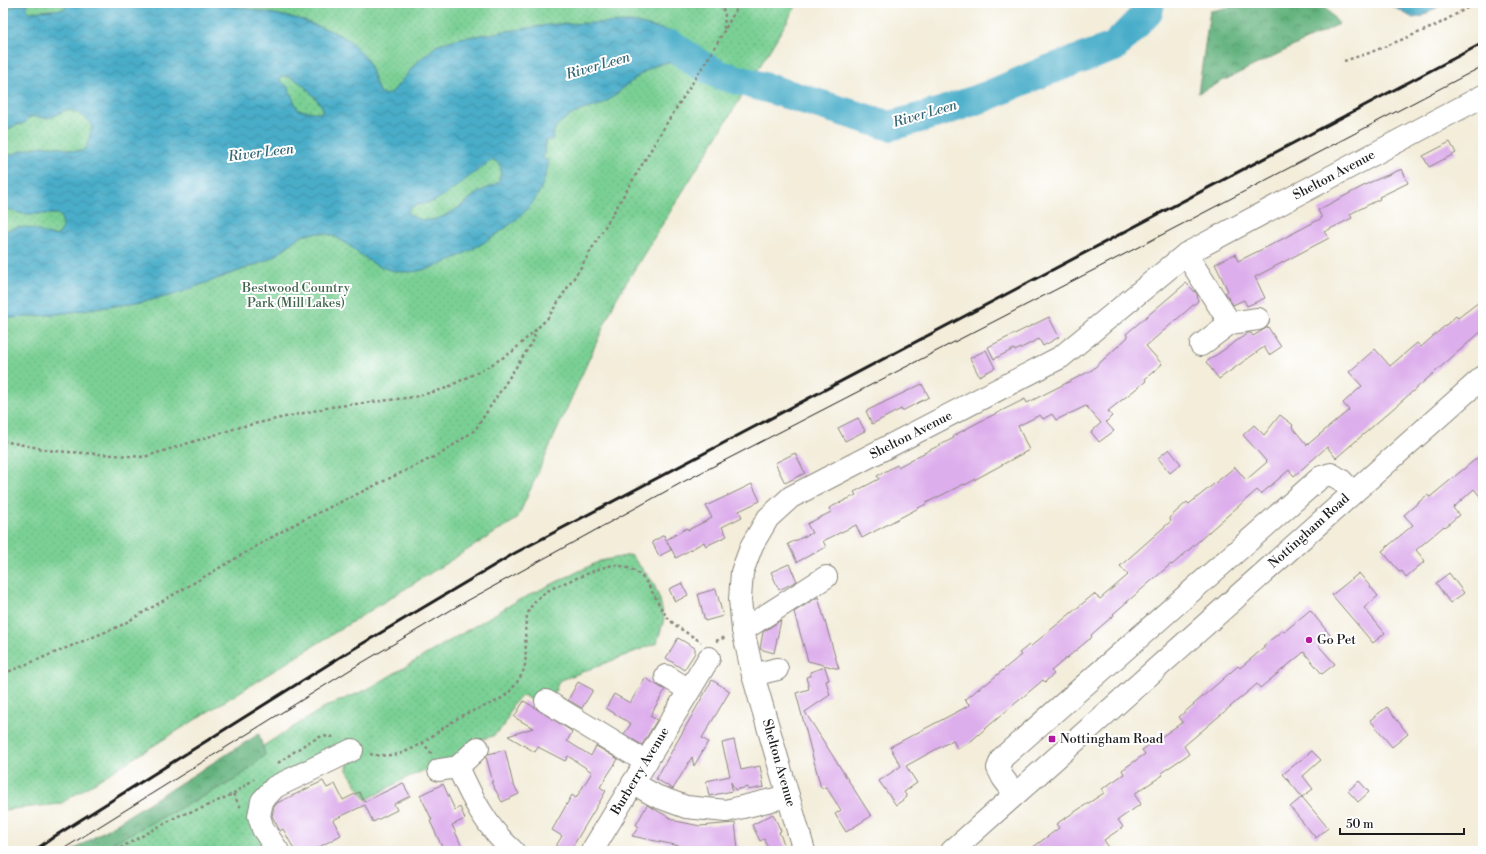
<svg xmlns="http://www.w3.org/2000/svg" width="1486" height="854" font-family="'Libre Bodoni',serif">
<defs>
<pattern id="forest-crowns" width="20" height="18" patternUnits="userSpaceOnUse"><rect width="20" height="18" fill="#63b27e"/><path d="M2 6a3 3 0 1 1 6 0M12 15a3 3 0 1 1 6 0" fill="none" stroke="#519066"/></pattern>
<pattern id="park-dots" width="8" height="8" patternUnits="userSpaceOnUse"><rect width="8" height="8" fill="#7ad094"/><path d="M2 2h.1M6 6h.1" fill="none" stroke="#69b27f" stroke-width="1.8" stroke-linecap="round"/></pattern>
<pattern id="water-waves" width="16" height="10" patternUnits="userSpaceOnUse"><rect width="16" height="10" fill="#4aadc9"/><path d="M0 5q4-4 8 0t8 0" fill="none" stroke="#3d8ca2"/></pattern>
</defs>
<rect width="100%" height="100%" fill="#fff"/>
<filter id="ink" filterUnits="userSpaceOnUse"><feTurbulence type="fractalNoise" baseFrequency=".025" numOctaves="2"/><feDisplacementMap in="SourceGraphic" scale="8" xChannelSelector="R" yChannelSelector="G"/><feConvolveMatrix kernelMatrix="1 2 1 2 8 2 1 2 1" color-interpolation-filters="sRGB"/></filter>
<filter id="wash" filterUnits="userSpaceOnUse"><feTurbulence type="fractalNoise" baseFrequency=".012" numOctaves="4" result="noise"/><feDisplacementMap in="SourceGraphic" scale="16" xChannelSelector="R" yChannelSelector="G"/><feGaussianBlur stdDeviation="0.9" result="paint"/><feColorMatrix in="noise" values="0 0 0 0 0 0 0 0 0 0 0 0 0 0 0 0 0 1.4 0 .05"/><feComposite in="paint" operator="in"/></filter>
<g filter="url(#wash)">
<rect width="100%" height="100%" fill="#f3edda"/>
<g fill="url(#forest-crowns)" stroke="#40674d">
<polygon points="1251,3 1322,3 1339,24 1198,93 1210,11"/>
<polygon points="259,734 265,755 237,779 120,839 102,851 72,851"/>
</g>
<g fill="url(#park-dots)" stroke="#4b7658">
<polygon points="3,3 798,3 742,96 616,299 517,519 60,804 3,810"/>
<polygon points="631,555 653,582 660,600 664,619 657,643 559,681 553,696 535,703 523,695 513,704 504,726 493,736 471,742 447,761 406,778 366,800 347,770 348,761 266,786 270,851 102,851 120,839 237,779 265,755 263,746 327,706 366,690 517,601 600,561"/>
</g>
<g fill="url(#water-waves)" stroke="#336472" fill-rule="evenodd">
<path d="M27,3l1,9 37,-3v-6l48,1 100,-1 32,5 54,11 35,13 15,8 18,19 12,33 6,3 7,-3 25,-30 19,-16 6,-3 18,-5 95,-14 77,-2 34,8 38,21 -11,23c-4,-3 -8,-7 -13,-9 -27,-12 -56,27 -76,38 -7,4 -14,5 -21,7 -9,3 -25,11 -29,21 -1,3 -1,6 -2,9h-6l-3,19 6,1c-3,17 -8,33 -19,46 -21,25 -80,60 -112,65 -11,2 -21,1 -31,-2 -29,-7 -44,-42 -78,-35 -15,3 -18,11 -31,20 -10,7 -23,11 -34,15 -22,8 -43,16 -65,24 -20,7 -42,9 -64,12 -37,6 -75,13 -112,13v-86c9,-4 17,-6 27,-4 11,2 32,18 32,-4 0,-5 -1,-9 -5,-10h-34l-20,-6v-53l2,1c15,-4 30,-11 46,-10 10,0 20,6 30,5l5,-3 6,-20c-2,-6 -4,-9 -10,-12 -20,-13 -17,-1 -35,2 -9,1 -17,-6 -22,5l-11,3 -11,7v-124zM285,76c17,3 28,19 38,32l-2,5 -23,-3 -10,-23 -8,-7 1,-3zM493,160l4,2 4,5c-1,5 0,11 -3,15 -5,5 -13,6 -19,10 -4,2 -8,6 -12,9 -16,13 -42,30 -60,10l6,-5 19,-4 13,-7 44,-33z"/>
<polygon points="1387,3 1444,3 1423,16 1413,18"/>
</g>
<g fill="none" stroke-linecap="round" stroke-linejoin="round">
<polyline stroke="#4aadc9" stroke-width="30" points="664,47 672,45 699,64 720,75 767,88 890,126 941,112 987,96 1043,72 1114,47 1148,12 1150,3"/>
</g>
<g id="blocks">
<g fill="#ddaeec">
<polygon points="1450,142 1456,153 1429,167 1423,156"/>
<polygon points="1402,169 1408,183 1379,197 1380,199 1350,214 1352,218 1324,232 1329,238 1255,277 1265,298 1247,306 1244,300 1233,305 1225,293 1228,291 1215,264 1235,254 1238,261 1271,245 1322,218 1318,210 1371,182"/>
<polygon points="1186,283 1197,294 1198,301 1146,346 1162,364 1145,379 1146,381 1108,411 1112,416 1106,422 1114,431 1099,442 1091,432 1101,423 1086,406 1056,420 1052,414 1043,419 1040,415 1018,426 1029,450 965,485 964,484 926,503 926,504 862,538 856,525 823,541 826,547 797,562 788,544 812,533 807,524 831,512 829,508 856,495 854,492 879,479 877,476 897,465 898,467 918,456 954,438 953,436 979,422 1025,399 1027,403 1092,370 1128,337 1126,334"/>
<polygon points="1483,299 1483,330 1364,434 1336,458 1327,447 1294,476 1289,470 1261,494 1257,490 1211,530 1190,549 1172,565 1171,564 1113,614 1114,615 1091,635 1092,637 1051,671 1054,674 1045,682 1043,680 972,740 972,741 957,749 953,740 906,766 917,783 904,792 907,797 896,805 879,781 901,766 890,747 970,705 965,700 984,684 985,685 1021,655 1019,653 1029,645 1030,647 1094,594 1100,599 1128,575 1120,566 1171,521 1169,518 1187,502 1189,504 1235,467 1246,480 1267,462 1243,435 1254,425 1264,435 1280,415 1293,425 1292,427 1307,445 1349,410 1343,403 1362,386 1349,372 1375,349 1390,366 1417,343 1421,347 1456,316 1458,318"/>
<polygon points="1049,317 1059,337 1043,346 1039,339 1015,351 1014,349 994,359 988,347"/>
<polygon points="1268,327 1281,347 1269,355 1264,347 1219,379 1206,362 1248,333 1251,333 1253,336"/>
<polygon points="986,350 995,368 979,376 970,358"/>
<polygon points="922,384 929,397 902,411 901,409 872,424 866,411"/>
<polygon points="858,418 865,431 845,441 838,428"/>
<polygon points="1169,449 1181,464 1170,473 1158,458"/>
<polygon points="795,453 805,473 785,483 775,463"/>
<polygon points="1483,453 1483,500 1474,489 1453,508 1459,515 1445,527 1444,526 1416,550 1425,561 1406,577 1402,571 1400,572 1382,551 1413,525 1404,515 1427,495 1430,497"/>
<polygon points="752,484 760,501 739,511 742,517 722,527 727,536 706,546 704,542 676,558 667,541 671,550 659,556 652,542 664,535 666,540 687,528 688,530 712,518 706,506"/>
<polygon points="789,564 797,581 779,590 771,572"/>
<polygon points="1359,573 1378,596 1364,608 1385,633 1373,643 1332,595"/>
<polygon points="1449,573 1464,593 1450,603 1436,583"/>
<polygon points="682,583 688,595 675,602 669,589"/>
<polygon points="716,589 723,616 705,621 698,594"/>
<polygon points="818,597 835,656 839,669 808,661 794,612"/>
<polygon points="1310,610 1330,635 1318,645 1335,664 1322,674 1304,652 1260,688 1257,684 1184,746 1189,754 1161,773 1163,775 1134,794 1141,804 1118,820 1123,827 1104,840 1108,846 1101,851 1028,851 1059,828 1056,824 1104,793 1102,789 1124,774 1122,770 1145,754 1142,750 1183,722 1179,717 1238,666 1240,668 1265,647 1263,646 1283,630 1284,632"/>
<polygon points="781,620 774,653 760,649 763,632"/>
<polygon points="678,638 695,648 695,653 684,670 666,658"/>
<polygon points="825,667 829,680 826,681 830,695 805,712 871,816 846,832 835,814 841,810 826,787 821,788 796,693 809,689 806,677 811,676 810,672"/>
<polygon points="645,678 665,690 650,716 657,720 642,745 624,734 631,724 606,708 614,694 630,703"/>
<polygon points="712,680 730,691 702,738 708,742 694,766 692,757 673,789 656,779"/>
<polygon points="578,682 593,690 582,708 568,700"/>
<polygon points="524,701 570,730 572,732 567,741 591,756 596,746 618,759 600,787 606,791 570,851 553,851 562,836 552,830 572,795 576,798 592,772 568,756 565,761 538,747 535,752 508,736 533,728 514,717"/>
<polygon points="1387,707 1408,734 1392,747 1370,720"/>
<polygon points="734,740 741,770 760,766 764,787 748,790 748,787 735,790 731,782 732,791 709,796 706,781 730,776 722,743"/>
<polygon points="505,750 513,784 519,794 502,802 491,782 493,782 486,757 488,754"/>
<polygon points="1312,751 1321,760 1303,776 1313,789 1302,797 1283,774"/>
<polygon points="323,781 327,788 335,784 343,800 359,792 364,802 403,783 410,796 394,804 397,810 373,822 365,805 333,820 341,835 312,851 295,851 283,829 280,831 272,816 274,807 277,803"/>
<polygon points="1359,781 1369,792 1358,802 1348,791"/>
<polygon points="443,784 455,810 460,807 465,819 452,825 464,851 444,851 430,821 432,820 420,795"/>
<polygon points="1302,797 1328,828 1316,838 1290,807"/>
<polygon points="647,805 676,821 700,826 735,823 738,849 699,850 632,836 639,827 636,825"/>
<polygon points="773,814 781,831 779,832 787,851 769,851 764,839 760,841 752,825"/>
</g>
</g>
</g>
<g filter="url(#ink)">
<use href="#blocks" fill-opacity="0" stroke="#88847b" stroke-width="1"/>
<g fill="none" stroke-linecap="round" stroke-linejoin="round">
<defs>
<g id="minor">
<polyline points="1186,254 1230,323"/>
<polyline points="1201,345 1230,323 1258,319"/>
<polyline points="743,630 826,577"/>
<polyline points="753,675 777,669"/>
<polyline points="666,676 689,690"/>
<polyline points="546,701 646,762"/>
<path d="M458,767c14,31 29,61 55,84"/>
<polyline points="439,770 458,767 478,748"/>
<polyline points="633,783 656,796 686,807 726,811 788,796"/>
<polyline points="1015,794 1003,778 998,768 1002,758 1321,477 1331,474 1341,480 1353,493"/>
<polyline points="278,851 263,829 259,816 262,801 275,787 352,750"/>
<polyline points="592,851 709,658"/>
<polyline points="804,851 753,675 743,630 740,599 742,572 752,545 768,518 791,497 1061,357 1186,254 1483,96"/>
<polyline points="952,851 1483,377"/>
</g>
</defs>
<use href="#minor" stroke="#88847b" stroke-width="24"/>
<g stroke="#88847b" stroke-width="2.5" stroke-dasharray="3 3" stroke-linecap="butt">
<polyline points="720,3 725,14 724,30"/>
<polyline points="1344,61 1369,53 1435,26 1476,3"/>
<polyline points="3,441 54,451 144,457 240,427 331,407 414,397 444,389 486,368 512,352 547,319 581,267 665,126 712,52 740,3"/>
<polyline points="716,641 726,637"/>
<polyline points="3,672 10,671 120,626 291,526 442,453 475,430 533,341 536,330"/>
<polyline points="422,742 432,754"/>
<path d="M370,754c9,2 23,2 32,-1 25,-9 44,-31 68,-41 14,-6 31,-10 42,-23 4,-5 10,-14 12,-20 6,-24 -7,-50 13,-70 11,-11 30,-17 45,-23 9,-4 25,-11 34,-11 4,0 11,3 15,4 20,9 24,35 38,50 8,9 22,16 32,23"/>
<polyline points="278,763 307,743 322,736 335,737"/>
<polyline points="233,794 241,808"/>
<polyline points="115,851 178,816 202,808 233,794 254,779"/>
</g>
<use href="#minor" stroke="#fff" stroke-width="22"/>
<polyline stroke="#1c1c1c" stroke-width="1" points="60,851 353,668 456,607 681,483 1150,241 1483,66"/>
<polyline stroke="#1c1c1c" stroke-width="3" points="34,851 55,836 345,654 515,553 1483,43"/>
</g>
</g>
<g fill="#b5179e" stroke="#fff" stroke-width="1.5">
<circle cx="1309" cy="640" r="4"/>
<rect x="1048" y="735" width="8" height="8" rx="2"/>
</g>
<g text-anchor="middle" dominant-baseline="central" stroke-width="4" stroke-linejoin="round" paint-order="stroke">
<g font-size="13" fill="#1c1c1c" stroke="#fff">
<text transform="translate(1334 175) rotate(-28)">Shelton Avenue</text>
<text transform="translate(911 435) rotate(-27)">Shelton Avenue</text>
<text transform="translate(1309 531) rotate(-42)">Nottingham Road</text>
<text transform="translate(779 763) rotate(74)">Shelton Avenue</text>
<text transform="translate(640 771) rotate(-59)">Burberry Avenue</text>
</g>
<g font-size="13" fill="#42644c" stroke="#fff">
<text x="296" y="288">Bestwood Country<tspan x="296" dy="15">Park (Mill Lakes)</tspan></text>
</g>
<g font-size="13" fill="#1c1c1c" stroke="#fff" text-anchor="start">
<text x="1317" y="640">Go Pet</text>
<text x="1060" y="739">Nottingham Road</text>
</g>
<g font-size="14" font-style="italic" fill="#336472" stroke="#fff">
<text transform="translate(598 66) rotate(-16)">River Leen</text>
<text transform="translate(925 114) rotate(-16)">River Leen</text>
<text transform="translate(261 153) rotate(-7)">River Leen</text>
</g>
</g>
<rect width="1486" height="854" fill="none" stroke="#fff" stroke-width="16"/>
<path d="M1340 828v6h124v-6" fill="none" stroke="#1c1c1c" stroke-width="2"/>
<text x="1346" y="828" font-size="12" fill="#1c1c1c" stroke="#ffffff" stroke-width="3" paint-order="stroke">50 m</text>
</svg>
